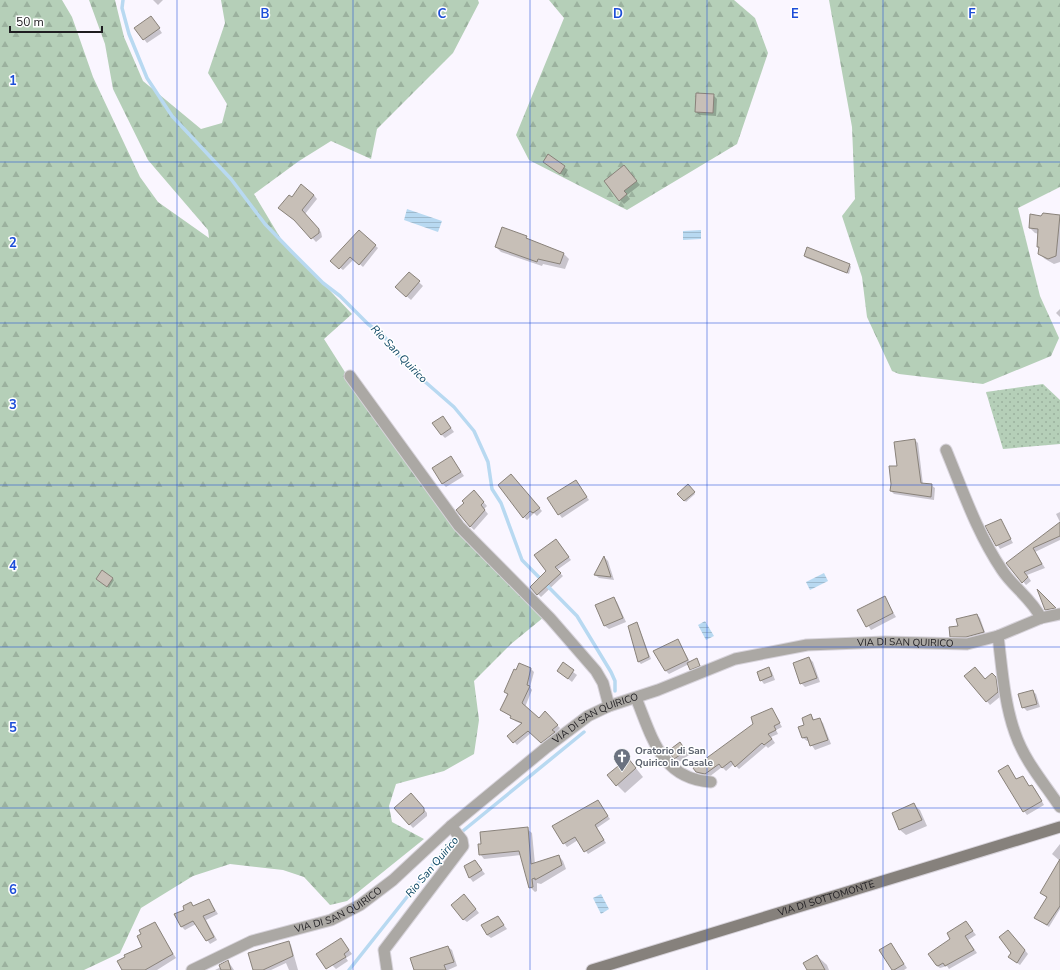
<svg xmlns="http://www.w3.org/2000/svg" width="1060" height="970" font-family="'Nunito Sans',sans-serif">
<defs>
<pattern id="grass-dots" width="8" height="8" patternUnits="userSpaceOnUse"><rect width="8" height="8" fill="#b5cfb8"/><path d="M2 2h.1M6 6h.1" fill="none" stroke="#9bb19e" stroke-width="1.8" stroke-linecap="round"/></pattern>
<pattern id="forest-firs" width="22" height="20" patternUnits="userSpaceOnUse"><rect width="22" height="20" fill="#b5cfb8"/><path d="M5 1l3.5 6h-7zM16 11l3.5 6h-7z" fill="#9bb19e"/></pattern>
<pattern id="water-rules" width="6" height="5" patternUnits="userSpaceOnUse"><rect width="6" height="5" fill="#b8d9f1"/><path d="M0 2.5h6" fill="none" stroke="#9ebace"/></pattern>
</defs>
<rect width="100%" height="100%" fill="#faf6ff"/>
<polygon fill="url(#grass-dots)" points="1043,384 1060,400 1060,444 1003,449 986,392"/>
<g fill="url(#forest-firs)">
<polygon points="0,0 62,0 72,17 93,77 140,177 158,202 209,238 208,230 148,160 113,89 105,44 89,0 115,0 124,37 143,81 201,129 222,123 227,104 208,73 225,23 221,0 478,0 479,3 453,53 377,129 371,159 331,141 299,161 254,194 281,239 352,314 324,339 362,399 454,528 544,617 511,644 474,681 479,720 474,754 444,771 396,784 389,806 392,822 424,839 347,901 330,905 304,877 283,870 230,864 193,876 141,908 120,953 84,970 0,970"/>
<polygon points="549,0 734,0 755,18 768,53 737,144 627,210 529,160 516,135 564,18"/>
<polygon points="829,0 1060,0 1060,187 1018,208 1040,296 1059,338 1051,356 983,384 899,374 892,371 867,317 862,277 842,216 855,199 852,127"/>
</g>
<g fill="url(#water-rules)">
<polygon points="407,209 442,221 438,232 404,220"/>
<polygon points="701,230 701,239 683,240 683,231"/>
<polygon points="824,573 828,581 810,590 806,582"/>
<polygon points="705,621 714,636 706,640 698,625"/>
<polygon points="601,894 609,909 601,914 593,898"/>
</g>
<g fill="#0003">
<polygon points="153,0 163,0 158,5"/>
<polygon points="154,21 162,33 147,43 135,28"/>
<polygon points="713,95 717,99 716,116 700,115 696,112"/>
<polygon points="548,165 564,167 568,170 564,176"/>
<polygon points="627,170 640,185 627,195 630,199 624,204 620,200"/>
<polygon points="314,195 317,199 305,214 321,232 322,237 316,242 298,223 279,208 292,198"/>
<polygon points="1043,214 1060,216 1060,262 1054,264 1045,259 1039,253 1040,249 1038,247 1039,234 1035,233 1030,228 1042,217"/>
<polygon points="359,232 378,248 363,267 354,259 343,270 334,263"/>
<polygon points="526,237 531,241 564,254 569,259 565,269 543,264 542,266 501,252 496,247"/>
<polygon points="807,249 850,265 851,267 849,274 806,258 805,256"/>
<polygon points="409,273 423,286 411,300 396,287"/>
<polygon points="1060,309 1060,317 1056,313"/>
<polygon points="446,421 454,432 445,438 442,435"/>
<polygon points="915,440 918,443 923,484 931,485 935,488 934,500 894,494 891,491 898,467"/>
<polygon points="451,457 464,476 446,487 442,483"/>
<polygon points="514,479 542,511 537,516 534,513 527,520 524,517"/>
<polygon points="576,481 589,500 562,518 559,514"/>
<polygon points="688,485 695,494 686,502 679,494"/>
<polygon points="474,491 487,506 484,509 488,514 474,530 470,526 465,503"/>
<polygon points="1060,512 1060,522 1056,514"/>
<polygon points="1000,520 1013,543 1000,549 987,527"/>
<polygon points="1060,523 1060,540 1035,552 1045,568 1027,575 1031,581 1026,585 1007,563"/>
<polygon points="559,543 571,560 557,570 563,576 541,597 531,587 547,572"/>
<polygon points="604,557 608,561 614,580 599,578 595,575"/>
<polygon points="112,578 114,580 109,588 97,579"/>
<polygon points="1040,592 1056,608 1047,611 1045,610"/>
<polygon points="884,597 896,617 871,630 859,611"/>
<polygon points="613,598 617,602 626,622 609,629 605,626 596,605"/>
<polygon points="977,615 980,618 986,635 970,640 954,639 951,636 959,627"/>
<polygon points="637,623 651,659 641,664 639,662 629,626"/>
<polygon points="678,640 690,662 698,661 701,667 693,670 689,664 669,674 666,671 654,652"/>
<polygon points="809,658 813,662 820,682 805,687 801,683"/>
<polygon points="563,664 577,675 572,682 558,671"/>
<polygon points="769,668 772,672 775,680 764,684 761,680"/>
<polygon points="531,669 534,672 530,687 532,690 525,707 539,719 545,713 560,728 555,734 557,736 545,745 531,733 517,745 509,736 522,724 515,721 512,717 501,710 516,671"/>
<polygon points="992,675 999,681 1001,696 990,705 966,676 985,680"/>
<polygon points="1032,691 1036,694 1040,707 1027,711 1023,707"/>
<polygon points="772,709 782,727 776,730 778,734 771,737 775,743 768,748 766,746 739,769 734,764 726,771 722,767 709,777 700,775 697,772"/>
<polygon points="811,715 815,721 819,719 823,723 831,744 815,750 809,741 807,741 803,738 806,726"/>
<polygon points="680,743 689,755 679,762 669,751"/>
<polygon points="1008,766 1017,780 1022,777 1030,787 1032,786 1035,789 1044,805 1027,815 1024,811 1000,771"/>
<polygon points="635,767 643,777 625,793 617,785"/>
<polygon points="414,797 427,813 427,816 413,828 395,808"/>
<polygon points="598,801 610,819 597,828 606,843 588,854 578,840 567,847 553,827"/>
<polygon points="914,805 920,810 927,826 906,835 900,830"/>
<polygon points="527,829 532,833 535,864 559,856 563,861 566,869 541,884 537,883 537,891 535,892 530,887 521,855 484,859 480,854 483,845"/>
<polygon points="1060,844 1060,909 1049,927 1035,918 1047,898 1041,893 1060,861 1052,854"/>
<polygon points="475,861 485,874 473,882 470,878 465,867"/>
<polygon points="468,899 479,913 467,922 463,919"/>
<polygon points="209,900 218,914 206,920 217,940 210,944 196,924 185,930 182,927 185,911 191,903 194,907"/>
<polygon points="498,917 507,929 491,938 487,935"/>
<polygon points="966,922 976,935 968,940 977,953 949,969 947,966 940,968 936,965 952,939"/>
<polygon points="154,923 176,958 157,970 121,970 144,947"/>
<polygon points="341,939 352,954 346,958 348,961 336,969 331,964"/>
<polygon points="289,942 291,945 298,970 289,970 286,963 271,970 254,970"/>
<polygon points="1019,943 1028,954 1020,965 1013,960 1012,953"/>
<polygon points="891,944 907,968 904,970 893,970"/>
<polygon points="448,947 452,950 457,966 448,970 415,970"/>
<polygon points="817,956 827,965 829,970 808,970"/>
<polygon points="228,961 234,970 215,970 221,967"/>
</g>
<g fill="none" stroke-linecap="round" stroke-linejoin="round">
<g stroke="#b8d9f1" stroke-width="3.5">
<polyline points="123,0 122,8 129,34 147,78 172,116 231,179 265,224 291,251 323,283 340,296 368,324 384,336 407,366 454,407 474,431 488,462 492,489 501,503 522,560 577,616 611,672 615,681 615,691"/>
<polyline points="349,970 453,839 584,732"/>
</g>
</g>
<g fill="#c7bfb7" stroke="#89827a">
<polygon points="151,16 160,28 143,40 134,28"/>
<polygon points="696,93 714,94 713,113 695,112"/>
<polygon points="548,154 565,166 560,174 543,162"/>
<polygon points="624,165 637,181 624,191 627,194 619,201 604,181"/>
<polygon points="301,184 314,195 302,210 319,229 319,233 311,239 294,220 278,208 289,195 292,197"/>
<polygon points="1043,213 1060,215 1056,256 1048,259 1038,254 1039,247 1037,247 1038,229 1029,228 1030,214 1041,216"/>
<polygon points="502,227 527,236 526,238 564,253 560,264 538,259 537,262 495,247"/>
<polygon points="359,230 376,245 359,265 350,257 339,269 330,261"/>
<polygon points="807,247 850,264 847,273 804,256"/>
<polygon points="409,272 420,281 406,297 395,287"/>
<polygon points="443,416 451,428 441,435 432,423"/>
<polygon points="915,439 921,483 932,484 931,497 890,491 891,484 889,466 897,466 894,442"/>
<polygon points="451,456 461,472 442,484 432,468"/>
<polygon points="511,474 540,508 533,513 530,511 523,518 498,485"/>
<polygon points="576,480 587,497 558,515 547,498"/>
<polygon points="688,484 695,492 684,501 677,494"/>
<polygon points="474,490 484,502 481,505 485,510 470,527 456,510 464,503 462,501"/>
<polygon points="1001,519 1011,539 996,546 985,526"/>
<polygon points="1060,522 1060,536 1033,548 1042,564 1024,572 1028,577 1022,583 1006,563"/>
<polygon points="556,539 569,557 555,567 561,573 537,595 530,587 546,571 534,555"/>
<polygon points="604,556 611,577 594,575"/>
<polygon points="102,570 113,578 107,587 96,579"/>
<polygon points="1037,589 1056,608 1045,610"/>
<polygon points="885,596 893,613 866,627 857,610"/>
<polygon points="614,597 623,618 604,626 595,605"/>
<polygon points="977,614 984,632 966,637 950,637 949,627 958,626 956,619"/>
<polygon points="637,622 649,657 638,662 628,626"/>
<polygon points="678,639 688,660 665,671 653,651"/>
<polygon points="809,657 817,678 800,684 793,663"/>
<polygon points="697,658 700,666 690,670 687,663"/>
<polygon points="563,662 574,670 568,679 557,671"/>
<polygon points="519,663 531,668 527,685 530,686 522,703 539,718 545,711 558,725 552,730 555,732 541,743 528,731 513,743 507,736 522,723 510,718 511,716 500,710 508,694 504,692 514,669 516,670"/>
<polygon points="769,667 772,676 760,681 757,672"/>
<polygon points="975,667 985,679 992,673 996,677 998,692 986,702 964,676"/>
<polygon points="1033,690 1037,704 1022,708 1018,694"/>
<polygon points="772,708 780,723 774,726 776,730 768,734 772,739 764,745 762,743 735,767 731,761 722,768 719,764 705,774 696,772 693,768 753,724 751,717"/>
<polygon points="811,714 813,720 820,718 828,740 810,746 807,737 802,738 798,727 804,725 802,718"/>
<polygon points="680,742 686,751 674,759 668,751"/>
<polygon points="628,758 636,768 616,786 607,775"/>
<polygon points="1008,765 1016,779 1023,776 1029,786 1032,785 1042,801 1023,812 998,771"/>
<polygon points="411,793 424,808 424,812 409,825 394,808"/>
<polygon points="598,800 608,816 595,825 604,840 584,852 575,837 563,844 552,826"/>
<polygon points="914,803 922,820 899,830 892,813"/>
<polygon points="528,827 531,864 559,855 562,865 535,880 535,878 532,879 533,887 529,888 519,851 479,855 478,844 481,844 480,832"/>
<polygon points="1060,859 1060,906 1047,925 1034,918 1047,897 1040,893"/>
<polygon points="475,860 482,870 469,878 464,866"/>
<polygon points="464,894 476,909 463,920 451,905"/>
<polygon points="209,899 215,911 203,916 214,937 206,941 193,921 181,927 174,914 184,910 183,906 191,902 193,906"/>
<polygon points="498,916 504,925 487,935 481,925"/>
<polygon points="966,921 973,931 965,936 974,950 945,966 943,963 938,966 936,965 928,954 950,939 947,933"/>
<polygon points="155,922 173,954 145,970 122,970 117,961 125,957 124,955 142,947 137,936 141,934 139,930"/>
<polygon points="1008,930 1025,950 1017,963 1008,957 1011,953 999,937"/>
<polygon points="341,938 349,950 344,954 346,957 326,969 316,954"/>
<polygon points="289,941 293,956 263,970 253,970 248,953"/>
<polygon points="891,943 904,964 894,970 892,970 879,950"/>
<polygon points="448,946 454,962 444,965 446,970 414,970 410,958"/>
<polygon points="817,955 825,970 807,970 803,963"/>
<polygon points="228,960 231,970 221,970 219,965"/>
</g>
<g fill="none" stroke-linecap="round" stroke-linejoin="round">
<defs>
<g id="minor">
<polyline points="350,376 459,526 550,618 596,671 603,683 609,706"/>
<path d="M946,450c17,41 31,83 56,120 11,17 30,29 39,48"/>
<path d="M998,636c4,32 6,66 17,97 9,27 29,50 45,74"/>
<path d="M636,698c16,39 25,81 75,84"/>
<path id="s1" d="M192,970l60,-29 79,-21 29,-15 33,-25 58,-54 96,-79 41,-31 21,-10 49,-16 77,-31 72,-14 78,-3 82,2 31,-8 43,-18 19,-4"/>
<polyline points="387,970 384,950 463,846 462,840 451,826"/>
</g>
<g id="secondary">
<path id="s2" d="M592,970l468,-143"/>
</g>
</defs>
<use href="#minor" stroke="#d7d3db" stroke-width="13"/>
<use href="#secondary" stroke="#d7d3db" stroke-width="13"/>
<use href="#minor" stroke="#aba8a4" stroke-width="11"/>
<use href="#secondary" stroke="#86817c" stroke-width="11"/>
</g>
<path fill="none" stroke="#1d4ed8" stroke-width="1" stroke-opacity="0.55" d="M177,0v970M353,0v970M530,0v970M707,0v970M883,0v970M0,162h1060M0,323h1060M0,485h1060M0,647h1060M0,808h1060"/>
<defs>
<symbol id="church-pin" viewBox="-11 -11 22 30"><path d="M0 17L-7.5 6A9.5 9.5 0 1 1 7.5 6Z" fill="#6b7280" stroke="#fff"/><path d="M-1.2-6h2.4v3.5h3.3v2.4h-3.3V6h-2.4V-.1h-3.3v-2.4h3.3Z" fill="#fff"/></symbol>
</defs>
<g fill-rule="evenodd">
<use href="#church-pin" x="612" y="747" width="20" height="27"/>
</g>
<g text-anchor="middle" dominant-baseline="central" stroke-width="3" stroke-linejoin="round" paint-order="stroke">
<g font-size="10" fill="#1f1d21" stroke="#fff">
<text stroke="none"><textPath href="#s1" startOffset="807">VIA DI SAN QUIRICO</textPath></text>
<text stroke="none"><textPath href="#s1" startOffset="483">VIA DI SAN QUIRICO</textPath></text>
<text stroke="none"><textPath href="#s2" startOffset="245">VIA DI SOTTOMONTE</textPath></text>
<text stroke="none"><textPath href="#s1" startOffset="159">VIA DI SAN QUIRICO</textPath></text>
</g>
<g font-size="10" font-weight="bold" fill="#5b616d" stroke="#fff" text-anchor="start">
<text x="635" y="751">Oratorio di San<tspan x="635" dy="12">Quirico in Casale</tspan></text>
</g>
<g font-size="11" font-style="italic" fill="#033f5e" stroke="#fff">
<text transform="translate(399 354) rotate(46)">Rio San Quirico</text>
<text transform="translate(432 867) rotate(-50)">Rio San Quirico</text>
</g>
</g>
<g font-size="13" text-anchor="middle" font-weight="bold" fill="#1d4ed8" stroke="#fff" stroke-width="3" stroke-linejoin="round" paint-order="stroke">
<text x="265" y="18">B</text>
<text x="442" y="18">C</text>
<text x="618" y="18">D</text>
<text x="795" y="18">E</text>
<text x="972" y="18">F</text>
<text x="13" y="85">1</text>
<text x="13" y="247">2</text>
<text x="13" y="409">3</text>
<text x="13" y="570">4</text>
<text x="13" y="732">5</text>
<text x="13" y="894">6</text>
</g>
<path d="M10 26v6h92v-6" fill="none" stroke="#1f1d21" stroke-width="2"/>
<text x="16" y="26" font-size="12" fill="#1f1d21" stroke="#ffffff" stroke-width="3" paint-order="stroke">50 m</text>
</svg>
